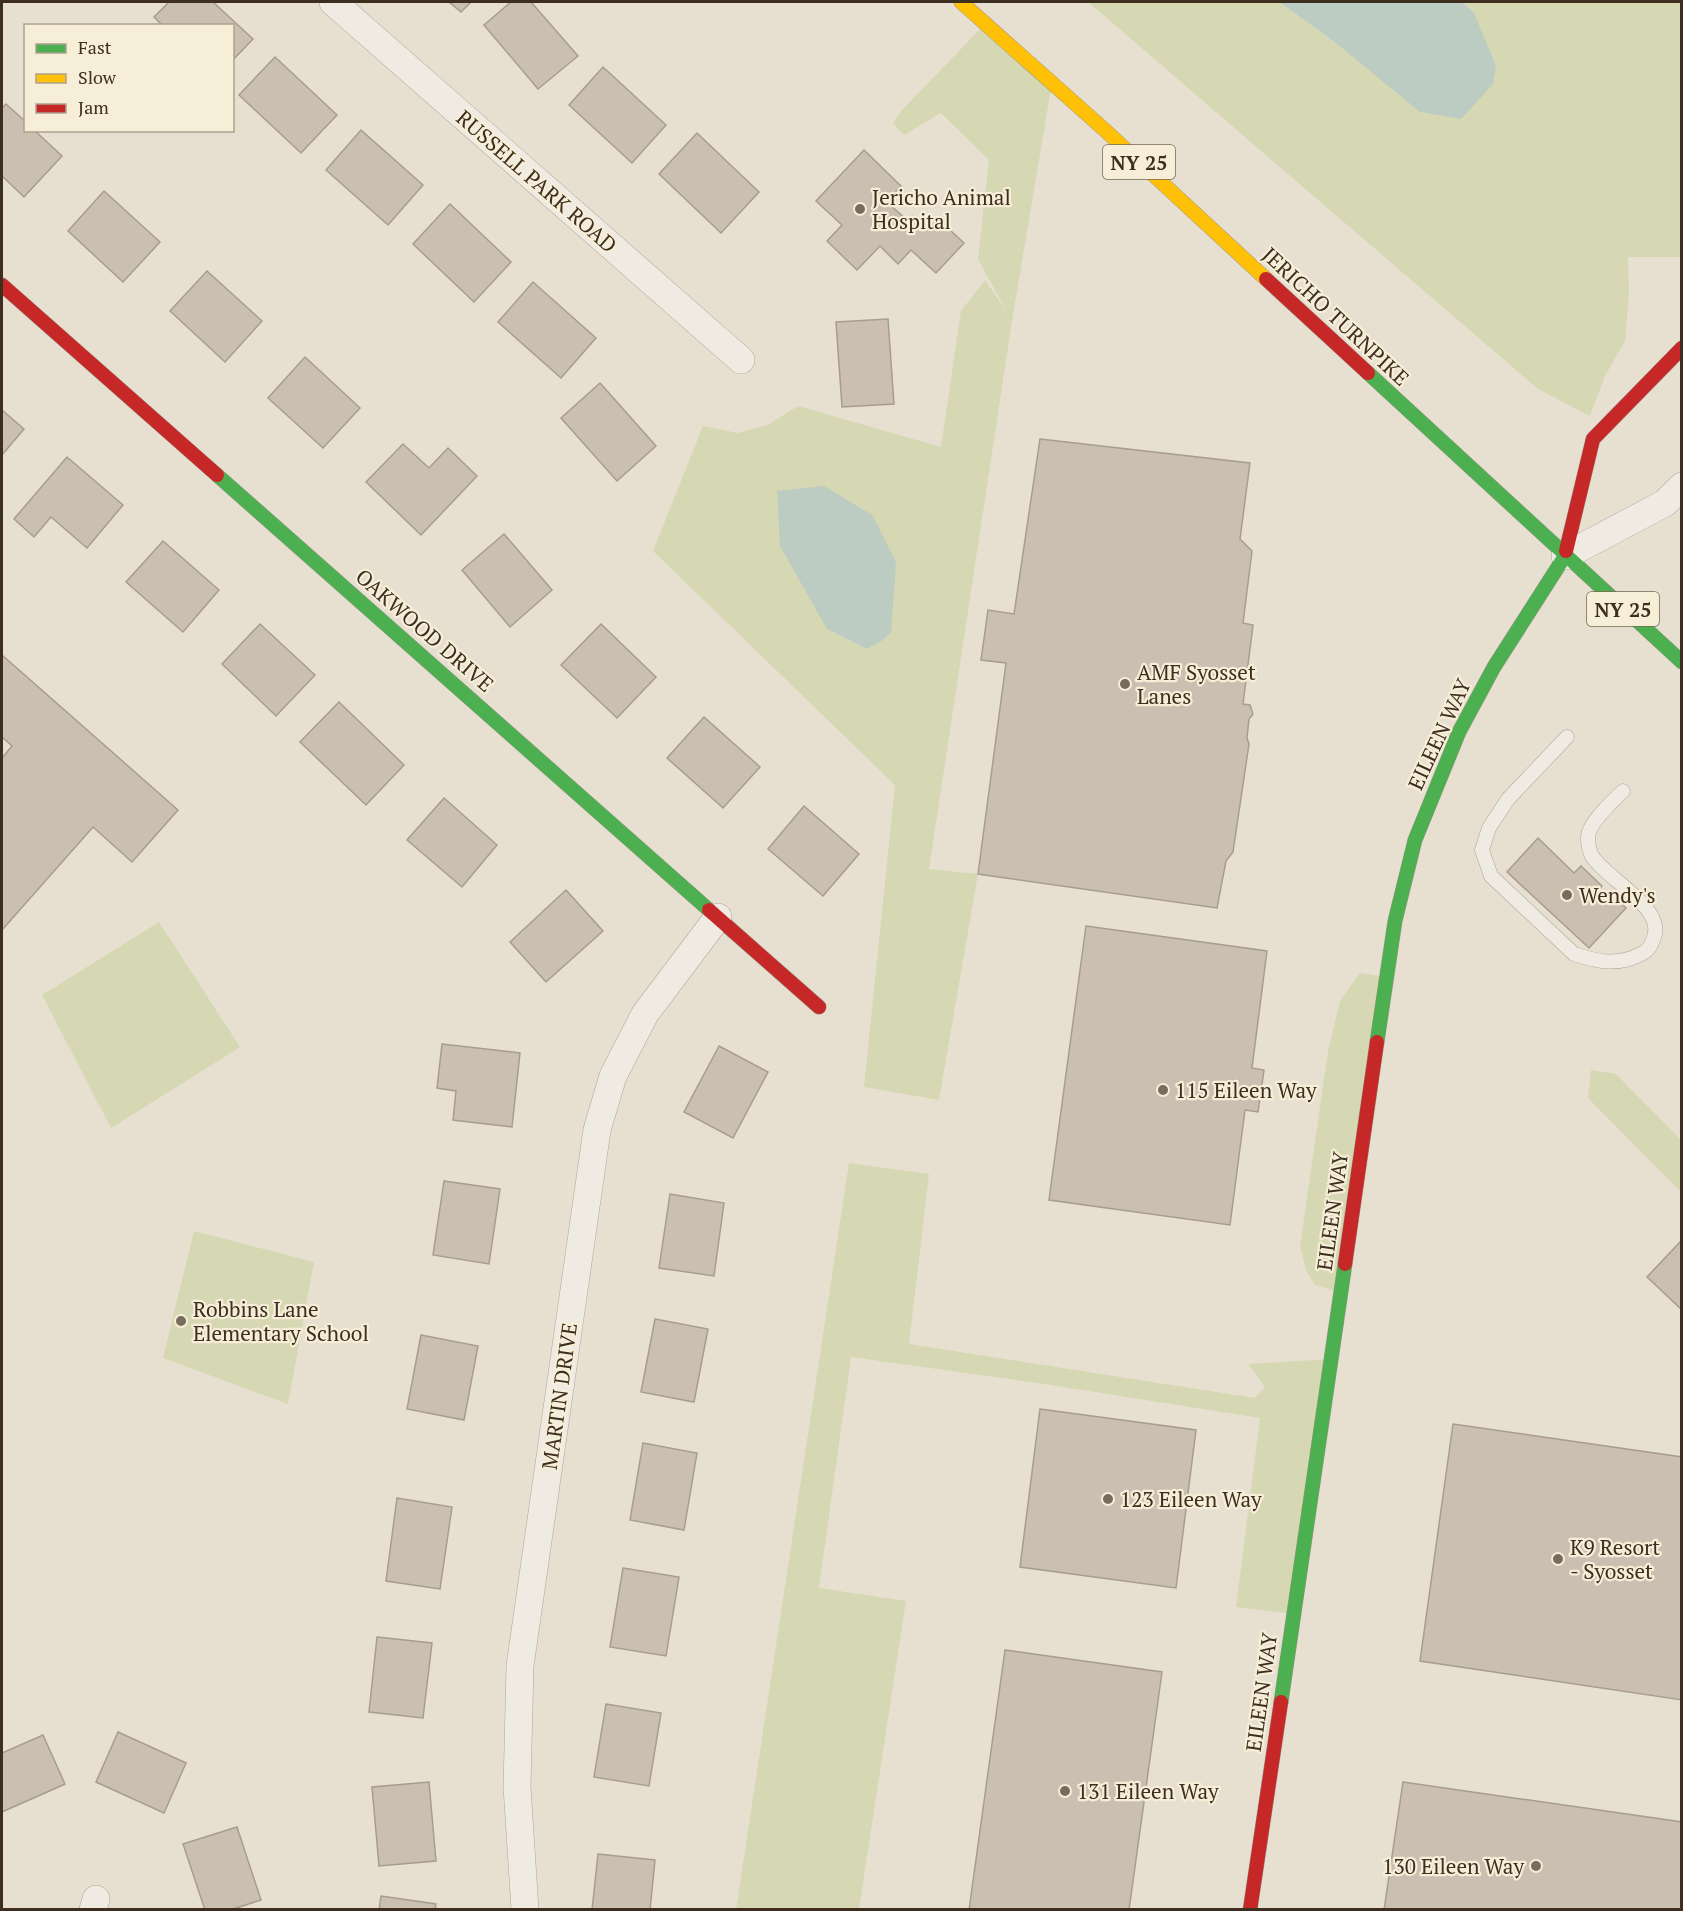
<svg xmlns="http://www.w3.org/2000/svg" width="1683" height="1911" font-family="'PT Serif',serif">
<rect width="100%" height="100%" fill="#e7e0d1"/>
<g fill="#d6d7b3">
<polygon points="1088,2 1279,2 1336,43 1474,13 1462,2 1681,2 1681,257 1628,257 1629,294 1625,341 1605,376 1590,416 1538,389"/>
<polygon points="986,23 1052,83 1012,321 929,869 978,874 939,1100 864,1087 895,785 653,551 703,426 738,433 768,425 798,406 941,447 961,311 985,280 1007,312 978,259 989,160 941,113 904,135 893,123 902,110"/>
<polygon points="159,922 240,1047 111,1128 42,995"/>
<polygon points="1360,973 1387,977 1341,1293 1315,1285 1306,1270 1300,1246 1328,1051 1340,1001"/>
<polygon points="1591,1070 1616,1074 1681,1140 1681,1192 1588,1098"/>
<polygon points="849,1163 929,1174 909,1344 1255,1398 1265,1387 1248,1364 1331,1359 1293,1614 1236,1607 1260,1418 1044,1384 851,1357 819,1588 906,1601 859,1909 736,1910"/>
<polygon points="194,1231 314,1262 288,1404 163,1358"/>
</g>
<g fill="#bcccc2">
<polygon points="1279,2 1462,2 1474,13 1496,66 1493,84 1461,119 1420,112 1336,43"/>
<polygon points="824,486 872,515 896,562 891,632 883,640 867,649 827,629 780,546 777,491"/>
</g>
<g fill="#cbbfb2" stroke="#a89c90" stroke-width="1.5">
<polygon points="169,2 213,2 253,39 232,61 232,26 163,26 154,17"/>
<polygon points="449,2 471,2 461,12"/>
<polygon points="511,2 531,2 578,56 538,89 484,25"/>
<polygon points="275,57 337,115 301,153 239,95"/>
<polygon points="603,67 666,125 632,163 569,105"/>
<polygon points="6,104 26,122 26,130 34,130 62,156 24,197 2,176 2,108"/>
<polygon points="361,130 423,185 388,225 326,170"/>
<polygon points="697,133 759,192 721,233 659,174"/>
<polygon points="864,150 901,186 887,202 908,221 912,216 927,230 938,219 964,243 936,273 911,250 898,264 880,246 857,270 827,241 842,225 816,201"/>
<polygon points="104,191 160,242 123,282 68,231"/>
<polygon points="450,204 511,262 474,302 413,244"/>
<polygon points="207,271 262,321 225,362 170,311"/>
<polygon points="533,282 596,338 561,378 498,322"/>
<polygon points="888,319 894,404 842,407 836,322"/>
<polygon points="305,357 360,408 323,448 268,398"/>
<polygon points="600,383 656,446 617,481 561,418"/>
<polygon points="2,410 24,429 2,455"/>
<polygon points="1040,439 1250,463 1240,539 1252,551 1243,623 1253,625 1243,704 1250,705 1253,714 1249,719 1247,738 1249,744 1233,852 1226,861 1217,908 978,874 1006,663 981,660 988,610 1014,614"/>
<polygon points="403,444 429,468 448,448 477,476 421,535 366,482"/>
<polygon points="67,457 123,505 87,548 51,517 34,537 14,519"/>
<polygon points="504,534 552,590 510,627 462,570"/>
<polygon points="163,541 219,590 183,632 126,582"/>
<polygon points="260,624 315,675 276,716 222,664"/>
<polygon points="601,624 656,677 617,718 561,665"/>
<polygon points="2,655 178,810 132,862 93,827 2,930 2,758 12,746 2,737"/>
<polygon points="339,702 404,765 366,805 300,742"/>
<polygon points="704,717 760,767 723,808 667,758"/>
<polygon points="444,798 497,845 462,887 407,840"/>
<polygon points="804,806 859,854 823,896 768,849"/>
<polygon points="1538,838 1574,873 1581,866 1602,886 1598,891 1612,904 1617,899 1626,908 1589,948 1507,872"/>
<polygon points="566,890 603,931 546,982 510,942"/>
<polygon points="1086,926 1267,951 1252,1068 1264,1070 1258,1112 1245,1110 1230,1225 1049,1200"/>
<polygon points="442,1044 520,1053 512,1127 453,1120 456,1091 437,1088"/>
<polygon points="719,1046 768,1072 733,1138 684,1112"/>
<polygon points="444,1181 500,1189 489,1264 433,1255"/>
<polygon points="670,1194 724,1203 714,1276 659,1268"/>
<polygon points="1682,1240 1682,1310 1647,1277"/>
<polygon points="655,1319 708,1329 694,1402 641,1392"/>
<polygon points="421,1335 478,1346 464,1420 407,1409"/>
<polygon points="1040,1409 1196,1430 1176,1588 1020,1567"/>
<polygon points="1453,1424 1682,1457 1682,1700 1420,1661"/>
<polygon points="643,1443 697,1453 684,1530 630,1520"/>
<polygon points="397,1498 452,1507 440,1589 386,1581"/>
<polygon points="623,1568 679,1577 666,1656 610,1647"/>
<polygon points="377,1637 432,1643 423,1718 369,1712"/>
<polygon points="1005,1650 1162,1672 1129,1910 969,1910"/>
<polygon points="606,1704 661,1713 649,1786 594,1777"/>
<polygon points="118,1732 186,1763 164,1813 96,1782"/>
<polygon points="43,1735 65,1784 2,1812 2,1753"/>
<polygon points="429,1782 436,1861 379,1866 372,1787"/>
<polygon points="1403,1782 1682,1822 1682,1910 1384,1910"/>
<polygon points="237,1827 261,1900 230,1910 205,1910 183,1844"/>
<polygon points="598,1854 655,1860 650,1910 592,1910"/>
<polygon points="381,1896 436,1904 435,1910 379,1910"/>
</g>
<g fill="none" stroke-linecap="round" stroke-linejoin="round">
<defs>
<path id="lane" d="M1567,737l-59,62 -19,29 -7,22 9,26 83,78c24,8 44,12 67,0 8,-4 10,-8 13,-17 11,-30 -48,-58 -62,-81 -2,-4 -4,-12 -4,-18 -1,-14 25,-37 35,-47"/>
<g id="street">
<polyline points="333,2 741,360"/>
<polyline points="1565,556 1665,503 1682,486"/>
<polyline points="93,1910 96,1899"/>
<polyline points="525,1910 517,1787 520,1666 597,1130 613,1076 645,1014 718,917"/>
</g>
<g id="fast">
<polyline points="1368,373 1682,662"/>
<polyline points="217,475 709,910"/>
<polyline points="1377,1042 1395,921 1415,840 1459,732 1494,667 1565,556 1566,551"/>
<polyline points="1281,1702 1345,1264"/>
</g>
<polyline id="slow" points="961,2 1107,132 1266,279"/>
<g id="jam">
<polyline points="1266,279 1368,373"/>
<polyline points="2,285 217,475"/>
<polyline points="1566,551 1593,439 1682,348"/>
<polyline points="709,910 819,1007"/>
<polyline points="1345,1264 1377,1042"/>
<polyline points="1250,1910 1281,1702"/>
</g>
</defs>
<use href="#lane" stroke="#ada599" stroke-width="15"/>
<use href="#street" stroke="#ada599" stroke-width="28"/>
<use href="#fast" stroke="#9c958a" stroke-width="15"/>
<use href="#slow" stroke="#9c958a" stroke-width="15"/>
<use href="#jam" stroke="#9c958a" stroke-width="15"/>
<use href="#lane" stroke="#efebe3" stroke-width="14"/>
<use href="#street" stroke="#efebe3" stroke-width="27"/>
<use href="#fast" stroke="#4caf50" stroke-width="14"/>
<use href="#slow" stroke="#ffc107" stroke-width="14"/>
<use href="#jam" stroke="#c62828" stroke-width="14"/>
</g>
<g fill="#786c5e" stroke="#f7eed8" stroke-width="2">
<circle cx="860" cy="209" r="6"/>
<circle cx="1125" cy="684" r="6"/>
<circle cx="1567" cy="895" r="6"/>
<circle cx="1163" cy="1090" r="6"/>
<circle cx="181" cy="1321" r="6"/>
<circle cx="1108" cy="1499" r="6"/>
<circle cx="1558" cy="1559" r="6"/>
<circle cx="1065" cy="1791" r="6"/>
<circle cx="1536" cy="1866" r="6"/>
</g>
<g text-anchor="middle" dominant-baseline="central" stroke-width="4.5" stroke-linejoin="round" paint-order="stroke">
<g fill="#f7eed8" stroke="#756857" stroke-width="1.5">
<rect x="1103" y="145" width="72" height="34" rx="4.5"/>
<rect x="1587" y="592" width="72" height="34" rx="4.5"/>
</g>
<g font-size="20" font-weight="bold" fill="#3d2e20">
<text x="1139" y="162">NY 25</text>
<text x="1623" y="609">NY 25</text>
</g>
<g font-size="21" fill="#3d2e20" stroke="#f7eed8">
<text transform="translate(537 181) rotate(41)">RUSSELL PARK ROAD</text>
<text transform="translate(1336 316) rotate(43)">JERICHO TURNPIKE</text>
<text transform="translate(425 630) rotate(41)">OAKWOOD DRIVE</text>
<text transform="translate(1439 734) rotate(-65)">EILEEN WAY</text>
<text transform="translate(1332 1211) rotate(-82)">EILEEN WAY</text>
<text transform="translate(559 1396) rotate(-82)">MARTIN DRIVE</text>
<text transform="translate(1261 1692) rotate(-82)">EILEEN WAY</text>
</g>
<g font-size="21" fill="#3d2e20" stroke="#f7eed8" text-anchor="start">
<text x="872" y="197">Jericho Animal<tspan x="872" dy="24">Hospital</tspan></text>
<text x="1137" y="672">AMF Syosset<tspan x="1137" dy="24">Lanes</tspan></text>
<text x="1579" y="895">Wendy's</text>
<text x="1175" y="1090">115 Eileen Way</text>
<text x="193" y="1309">Robbins Lane<tspan x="193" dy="24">Elementary School</tspan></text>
<text x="1120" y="1499">123 Eileen Way</text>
<text x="1570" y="1547">K9 Resort<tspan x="1570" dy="24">- Syosset</tspan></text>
<text x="1077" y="1791">131 Eileen Way</text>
<text x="1524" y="1866" text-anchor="end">130 Eileen Way</text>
</g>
</g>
<rect width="1683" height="1911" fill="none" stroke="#3d2e20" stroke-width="6"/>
<rect x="24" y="24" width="210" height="108" fill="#f7eed8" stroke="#ada18e" stroke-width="1.5"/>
<rect x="36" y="44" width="30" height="9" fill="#4caf50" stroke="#ada18e" stroke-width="1.5"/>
<text x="78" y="54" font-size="18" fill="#3d2e20">Fast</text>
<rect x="36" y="74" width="30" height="9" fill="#ffc107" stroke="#ada18e" stroke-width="1.5"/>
<text x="78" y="84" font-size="18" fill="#3d2e20">Slow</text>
<rect x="36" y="104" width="30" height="9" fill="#c62828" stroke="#ada18e" stroke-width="1.5"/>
<text x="78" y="114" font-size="18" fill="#3d2e20">Jam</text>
</svg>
